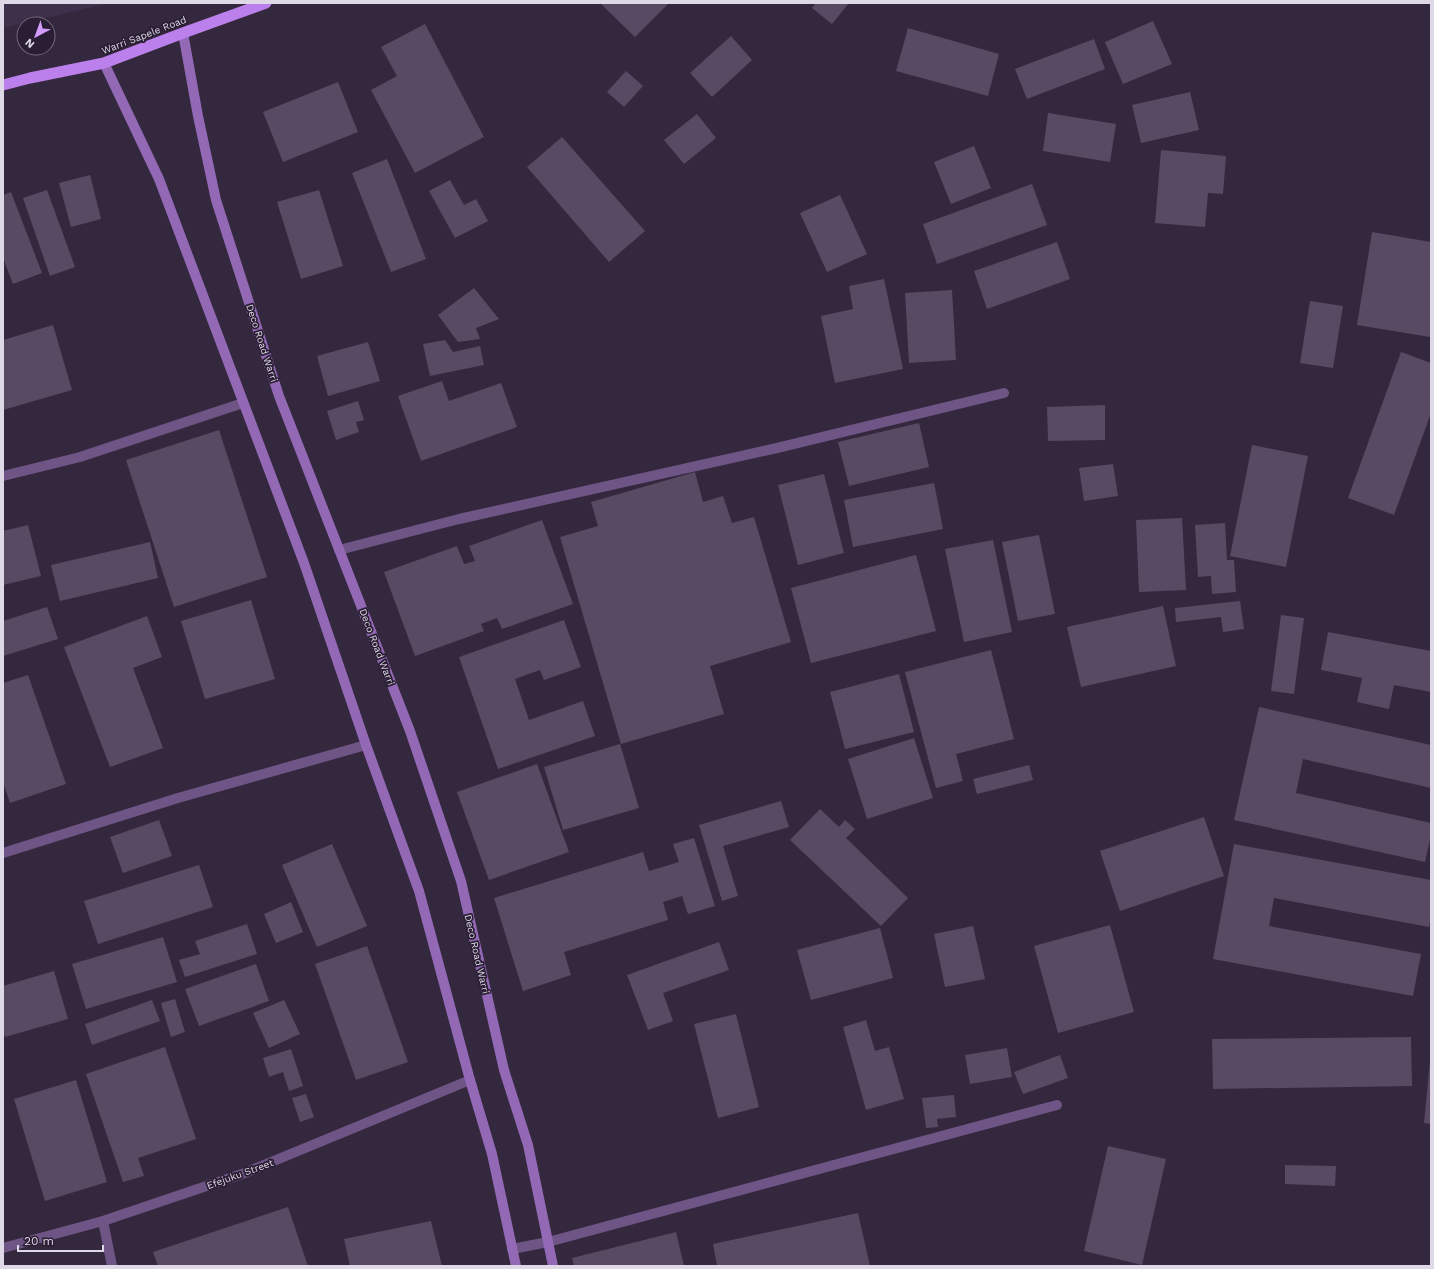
<svg xmlns="http://www.w3.org/2000/svg" width="1434" height="1269" font-family="'Work Sans',sans-serif">
<rect width="100%" height="100%" fill="#34283e"/>
<polygon fill="#3e2f4b" points="3,3 110,3 3,28"/>
<g fill="#574a62">
<polygon points="600,3 669,3 635,37"/>
<polygon points="816,3 849,3 832,24 812,8"/>
<polygon points="1153,21 1172,64 1123,84 1105,42"/>
<polygon points="425,24 484,137 415,173 371,90 397,76 381,47"/>
<polygon points="908,28 999,54 988,96 896,71"/>
<polygon points="731,36 752,60 712,97 690,73"/>
<polygon points="1094,39 1105,69 1027,99 1015,69"/>
<polygon points="626,71 643,86 624,107 607,92"/>
<polygon points="338,82 358,132 283,162 263,112"/>
<polygon points="1190,92 1199,130 1141,143 1132,105"/>
<polygon points="1048,113 1116,124 1110,162 1043,151"/>
<polygon points="697,114 716,138 684,164 664,140"/>
<polygon points="562,137 645,231 609,262 527,167"/>
<polygon points="974,146 991,188 951,204 934,162"/>
<polygon points="1161,150 1226,156 1223,194 1208,193 1205,227 1155,223"/>
<polygon points="387,159 426,259 391,272 352,173"/>
<polygon points="90,175 101,219 71,227 59,183"/>
<polygon points="450,180 464,205 476,199 488,221 455,238 429,191"/>
<polygon points="1032,184 1047,225 937,264 923,224"/>
<polygon points="47,190 75,267 50,276 23,198"/>
<polygon points="319,190 343,266 301,279 277,202"/>
<polygon points="11,192 42,273 13,284 3,258 3,195"/>
<polygon points="840,195 867,254 827,272 800,213"/>
<polygon points="1372,232 1431,242 1430,337 1357,325"/>
<polygon points="1057,242 1070,279 987,309 974,271"/>
<polygon points="884,279 903,369 835,383 821,316 853,309 849,286"/>
<polygon points="474,288 499,319 476,328 480,339 458,342 438,315"/>
<polygon points="952,290 956,360 909,363 905,293"/>
<polygon points="1310,301 1343,306 1333,368 1300,363"/>
<polygon points="53,325 72,390 3,410 3,340"/>
<polygon points="445,340 453,352 480,346 484,365 430,376 423,344"/>
<polygon points="368,342 380,381 328,396 317,356"/>
<polygon points="1401,352 1431,363 1431,413 1394,515 1348,498"/>
<polygon points="442,381 449,401 501,383 517,427 421,461 398,396"/>
<polygon points="358,401 364,420 356,422 359,432 336,440 327,411"/>
<polygon points="1105,405 1105,440 1048,441 1047,407"/>
<polygon points="919,423 929,467 849,486 838,442"/>
<polygon points="219,430 267,577 174,607 126,460"/>
<polygon points="1252,445 1308,456 1286,567 1230,556"/>
<polygon points="1113,464 1118,496 1084,501 1079,468"/>
<polygon points="695,472 703,502 723,496 732,523 754,517 791,642 710,666 724,714 621,744 560,537 598,526 591,502"/>
<polygon points="824,474 844,553 798,565 778,485"/>
<polygon points="934,483 943,529 853,547 844,500"/>
<polygon points="1182,518 1186,590 1139,592 1136,520"/>
<polygon points="542,520 573,604 502,629 497,618 481,624 484,631 415,656 384,572 457,546 464,564 475,561 469,546"/>
<polygon points="1225,523 1227,560 1234,560 1236,592 1212,594 1211,576 1198,577 1195,525"/>
<polygon points="28,525 41,576 3,585 3,531"/>
<polygon points="1039,535 1055,614 1018,621 1002,542"/>
<polygon points="993,540 1012,632 964,642 945,549"/>
<polygon points="150,542 158,578 60,601 51,565"/>
<polygon points="916,555 936,631 811,663 791,588"/>
<polygon points="251,600 275,679 205,699 181,621"/>
<polygon points="1240,601 1244,629 1223,632 1221,617 1176,622 1175,608"/>
<polygon points="1163,606 1176,666 1081,687 1067,627"/>
<polygon points="47,607 58,639 3,656 3,621"/>
<polygon points="1281,615 1304,618 1294,694 1271,691"/>
<polygon points="147,616 162,657 133,668 163,748 110,767 64,647"/>
<polygon points="564,620 581,667 544,680 540,670 515,679 529,720 583,701 595,736 498,769 459,657"/>
<polygon points="1328,632 1431,651 1431,692 1394,685 1389,709 1357,702 1362,678 1321,670"/>
<polygon points="991,650 1014,739 956,754 963,781 936,788 905,672"/>
<polygon points="899,674 914,732 845,749 830,692"/>
<polygon points="28,675 66,784 10,803 3,782 3,683"/>
<polygon points="1259,707 1431,745 1431,788 1303,759 1296,793 1431,823 1431,835 1425,862 1234,820"/>
<polygon points="914,738 933,798 867,819 848,759"/>
<polygon points="620,744 639,808 563,830 544,767"/>
<polygon points="537,764 569,852 489,880 457,792"/>
<polygon points="1029,765 1033,780 977,794 973,779"/>
<polygon points="781,801 789,827 723,846 738,896 722,901 699,825"/>
<polygon points="820,809 839,827 845,820 855,829 846,838 908,898 881,926 790,840"/>
<polygon points="1204,817 1224,876 1120,911 1100,851"/>
<polygon points="159,820 172,856 123,873 110,837"/>
<polygon points="694,838 715,906 688,914 682,896 663,902 668,920 564,952 571,975 523,991 494,898 643,852 649,871 679,862 673,844"/>
<polygon points="332,844 367,926 317,947 282,865"/>
<polygon points="1234,844 1431,880 1431,916 1429,927 1274,898 1269,926 1421,954 1413,996 1213,959"/>
<polygon points="199,865 213,907 98,944 84,901"/>
<polygon points="291,902 303,932 276,943 264,914"/>
<polygon points="247,924 257,954 185,977 179,960 200,954 195,941"/>
<polygon points="1110,925 1134,1012 1058,1033 1034,946"/>
<polygon points="973,926 985,979 945,987 934,934"/>
<polygon points="880,928 893,978 811,1000 797,950"/>
<polygon points="163,937 177,982 86,1009 72,964"/>
<polygon points="719,942 729,970 663,993 673,1021 648,1030 627,975"/>
<polygon points="367,946 408,1062 356,1080 315,964"/>
<polygon points="256,964 269,1001 199,1026 185,989"/>
<polygon points="54,971 68,1019 5,1037 3,1031 3,986"/>
<polygon points="175,999 185,1032 171,1037 161,1003"/>
<polygon points="152,1000 160,1021 92,1045 85,1024"/>
<polygon points="284,1000 300,1034 269,1048 253,1013"/>
<polygon points="736,1014 759,1107 718,1118 694,1024"/>
<polygon points="866,1020 875,1051 889,1047 904,1099 866,1110 843,1027"/>
<polygon points="1411,1037 1412,1086 1213,1089 1212,1039"/>
<polygon points="165,1047 196,1139 138,1158 144,1176 123,1182 86,1074"/>
<polygon points="1007,1048 1012,1077 970,1084 965,1055"/>
<polygon points="291,1049 303,1086 289,1091 283,1072 269,1077 263,1058"/>
<polygon points="1060,1055 1068,1078 1023,1094 1014,1072"/>
<polygon points="1430,1061 1431,1062 1431,1124 1424,1123"/>
<polygon points="76,1080 107,1182 45,1201 14,1099"/>
<polygon points="306,1094 314,1117 300,1122 292,1098"/>
<polygon points="954,1095 956,1117 937,1119 938,1127 926,1128 922,1098"/>
<polygon points="1108,1146 1166,1159 1142,1265 1084,1251"/>
<polygon points="1285,1165 1336,1166 1335,1186 1285,1184"/>
<polygon points="288,1207 308,1266 158,1266 153,1252"/>
<polygon points="858,1213 870,1266 717,1266 713,1244"/>
<polygon points="431,1221 442,1266 350,1266 344,1239"/>
<polygon points="676,1232 684,1266 574,1266 572,1258"/>
</g>
<g fill="none" stroke-linecap="round" stroke-linejoin="round">
<g stroke="#6f5585" stroke-width="10">
<polyline points="3,476 80,457 243,403"/>
<polyline points="339,550 459,519 777,448 1004,393"/>
<polyline points="3,853 178,798 366,745"/>
<polyline points="103,1221 112,1266"/>
<polyline points="3,1248 103,1221 242,1174 470,1080"/>
<polyline points="512,1249 548,1242 1057,1105"/>
</g>
<g stroke="#9369b6" stroke-width="10">
<polyline points="183,33 198,116 216,200 279,396 410,731 461,881 504,1070 528,1145 553,1266"/>
<polyline points="104,63 159,179 304,563 366,745 419,891 470,1080 492,1154 516,1266"/>
</g>
<polyline stroke="#bc80ec" stroke-width="11" points="3,85 30,78 104,63 183,33 266,3"/>
</g>
<g text-anchor="middle" dominant-baseline="central" stroke-width="3.5" stroke-linejoin="round" paint-order="stroke">
<g font-size="10" fill="#dfd8e6" stroke="#2a1e34">
<text transform="translate(144 35) rotate(-21)">Warri Sapele Road</text>
<text transform="translate(262 343) rotate(72)">Deco Road Warri</text>
<text transform="translate(377 647) rotate(69)">Deco Road Warri</text>
<text transform="translate(477 954) rotate(77)">Deco Road Warri</text>
<text transform="translate(240 1174) rotate(-20)">Efejuku Street</text>
</g>
</g>
<rect width="1434" height="1269" fill="none" stroke="#dfd8e6" stroke-width="8"/>
<g transform="translate(36 36) rotate(221)"><circle r="19" fill="#2a1e34" stroke="#72687b"/>
<path d="M0-3L7 15L0 10L-7 15Z" fill="#d29dfd"/>
<text y="-6" font-size="11" font-weight="bold" text-anchor="middle" fill="#dfd8e6">N</text>
</g>
<path d="M18 1245v6h85v-6" fill="none" stroke="#dfd8e6" stroke-width="2"/>
<text x="24" y="1245" font-size="12" fill="#dfd8e6" stroke="#2a1e34" stroke-width="3" paint-order="stroke">20 m</text>
</svg>
